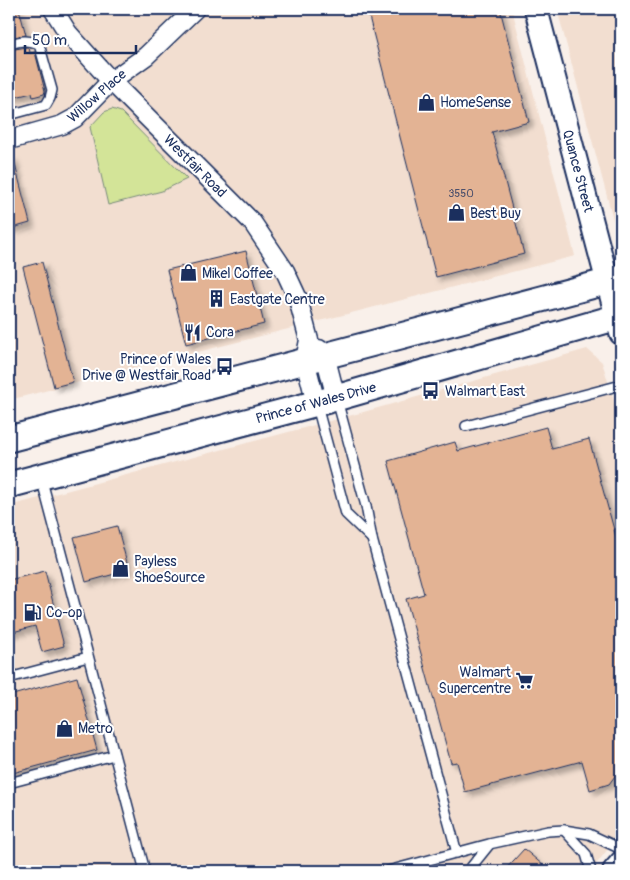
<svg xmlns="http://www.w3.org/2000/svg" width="630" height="880" font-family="Pangolin,sans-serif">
<defs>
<filter id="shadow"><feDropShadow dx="4.5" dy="4.5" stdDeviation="2.5" flood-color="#0004"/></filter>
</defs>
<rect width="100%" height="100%" fill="#f9f0ea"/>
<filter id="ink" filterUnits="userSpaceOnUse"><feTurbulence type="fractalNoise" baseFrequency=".02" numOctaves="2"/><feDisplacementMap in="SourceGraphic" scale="10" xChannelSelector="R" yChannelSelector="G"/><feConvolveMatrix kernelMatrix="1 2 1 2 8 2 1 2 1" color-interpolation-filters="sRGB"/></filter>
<g filter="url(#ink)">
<g fill="#f2ded0">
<polygon points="9,9 512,9 575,256 9,400"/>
<polygon points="557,9 621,9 621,249"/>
<polygon points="587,349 602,362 621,423 621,832 591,871 9,871 9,506 360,413"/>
</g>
<polygon fill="#d3e498" stroke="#778a7b" points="112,109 121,112 187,179 162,191 108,205 90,127 104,112"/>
<g fill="#e3b394" stroke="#1b2f5e" filter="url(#shadow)">
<polygon points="9,9 19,9 26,35 9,38"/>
<polygon points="367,9 500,9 529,122 492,132 524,254 436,277"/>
<polygon points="27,47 29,47 30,53 35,52 45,91 44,94 33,97 32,93 11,98 9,90 9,50"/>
<polygon points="9,157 13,157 30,223 9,229"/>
<polygon points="246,251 264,324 186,344 167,270"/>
<polygon points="42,262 73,382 54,387 23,267"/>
<polygon points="546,427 552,449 589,439 621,555 621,768 609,784 590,790 582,761 465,792 457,762 451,763 406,599 424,594 388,461 455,442 458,451"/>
<polygon points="117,526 129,570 86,582 74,537"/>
<polygon points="45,571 64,646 42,652 35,626 9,633 9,580"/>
<polygon points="77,677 97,750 9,774 9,696"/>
<polygon points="524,849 550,871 504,871"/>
</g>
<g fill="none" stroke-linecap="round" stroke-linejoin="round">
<defs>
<g id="service">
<path d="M9,44c11,-3 19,-5 30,0l13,46 -2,8 -4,7 -37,10"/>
<polyline points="337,400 366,506 372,539 457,853"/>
<polyline points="317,406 346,514 372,539"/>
<polyline points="466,426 621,385"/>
<polyline points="41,477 145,871"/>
<polyline points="9,678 88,657"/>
<polyline points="9,783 114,755"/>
<polyline points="564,830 586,854 591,871"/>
<polyline points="388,871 489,844 548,831 564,830 589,834 621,849"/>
<polyline points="468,871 489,845"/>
</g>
<g id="minor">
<polyline points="53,9 68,33 111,81 252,222 285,271 298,299 309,340 305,360 316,403"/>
<polyline points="9,140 62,125 75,118 111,81 146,56 195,9"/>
<polyline points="319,349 325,355 336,398"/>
</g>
<g id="tertiary">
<polyline points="536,9 621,333"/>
<polyline points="614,871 621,863"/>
</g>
<g id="secondary">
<polyline points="9,439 621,278"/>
<polyline points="9,485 336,398 621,316"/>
</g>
</defs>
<use href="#service" stroke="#1b2f5e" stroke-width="12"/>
<use href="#minor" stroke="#1b2f5e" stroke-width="21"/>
<use href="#tertiary" stroke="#1b2f5e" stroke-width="26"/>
<use href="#secondary" stroke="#1b2f5e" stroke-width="29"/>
<use href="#service" stroke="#fff" stroke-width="9"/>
<use href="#minor" stroke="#fff" stroke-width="18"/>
<use href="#tertiary" stroke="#fff" stroke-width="22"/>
<use href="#secondary" stroke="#fff" stroke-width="25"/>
</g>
</g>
<defs>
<symbol id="shop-bare" viewBox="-9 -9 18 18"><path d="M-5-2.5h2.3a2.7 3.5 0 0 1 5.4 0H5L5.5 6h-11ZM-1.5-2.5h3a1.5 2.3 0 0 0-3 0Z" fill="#1b2f5e" stroke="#fff" stroke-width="2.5" paint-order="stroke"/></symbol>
<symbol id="building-bare" viewBox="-9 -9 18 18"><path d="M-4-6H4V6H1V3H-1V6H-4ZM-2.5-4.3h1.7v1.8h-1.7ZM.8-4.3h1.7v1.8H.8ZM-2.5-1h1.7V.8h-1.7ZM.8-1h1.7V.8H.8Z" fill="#1b2f5e" stroke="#fff" stroke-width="2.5" paint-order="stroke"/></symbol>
<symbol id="restaurant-bare" viewBox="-9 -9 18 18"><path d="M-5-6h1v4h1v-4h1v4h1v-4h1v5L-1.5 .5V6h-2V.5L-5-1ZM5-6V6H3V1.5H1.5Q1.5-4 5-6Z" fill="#1b2f5e" stroke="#fff" stroke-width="2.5" paint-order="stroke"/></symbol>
<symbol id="bus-bare" viewBox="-9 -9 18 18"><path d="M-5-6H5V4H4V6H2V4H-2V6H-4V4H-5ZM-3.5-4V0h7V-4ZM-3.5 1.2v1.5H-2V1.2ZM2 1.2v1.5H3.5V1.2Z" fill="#1b2f5e" stroke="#fff" stroke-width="2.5" paint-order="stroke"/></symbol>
<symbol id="fuel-bare" viewBox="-9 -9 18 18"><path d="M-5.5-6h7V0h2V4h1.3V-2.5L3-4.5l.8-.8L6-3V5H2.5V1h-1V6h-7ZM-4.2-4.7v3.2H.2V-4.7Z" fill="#1b2f5e" stroke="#fff" stroke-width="2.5" paint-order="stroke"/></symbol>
<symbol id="supermarket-bare" viewBox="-9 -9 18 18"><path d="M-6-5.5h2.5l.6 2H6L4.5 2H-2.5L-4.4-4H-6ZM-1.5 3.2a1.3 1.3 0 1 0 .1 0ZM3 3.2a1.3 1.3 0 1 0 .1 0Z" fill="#1b2f5e" stroke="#fff" stroke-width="2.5" paint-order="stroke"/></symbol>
</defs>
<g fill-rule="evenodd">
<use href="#shop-bare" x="414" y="90" width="25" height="25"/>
<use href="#shop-bare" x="444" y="200" width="25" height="25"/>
<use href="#shop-bare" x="176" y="260" width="25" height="25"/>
<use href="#building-bare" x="204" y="286" width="25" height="25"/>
<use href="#restaurant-bare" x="180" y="320" width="25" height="25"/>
<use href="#bus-bare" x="212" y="354" width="25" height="25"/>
<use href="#bus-bare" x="418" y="378" width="25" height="25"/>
<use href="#shop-bare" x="108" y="556" width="25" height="25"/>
<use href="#fuel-bare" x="20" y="600" width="25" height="25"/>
<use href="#supermarket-bare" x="512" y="668" width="25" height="25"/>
<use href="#shop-bare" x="52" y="716" width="25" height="25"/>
</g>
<g text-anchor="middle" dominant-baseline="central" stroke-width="4" stroke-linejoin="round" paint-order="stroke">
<g font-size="11" fill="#4d506c">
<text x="461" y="193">3550</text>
</g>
<g font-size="14" fill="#1b2f5e" stroke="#fff">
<text transform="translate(97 96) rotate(-41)">Willow Place</text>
<text transform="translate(195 166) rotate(45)">Westfair Road</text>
<text transform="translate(578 171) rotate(75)">Quance Street</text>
<text transform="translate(316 403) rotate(-15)">Prince of Wales Drive</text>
</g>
<g font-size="14" fill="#1b2f5e" stroke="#fff" text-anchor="start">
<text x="440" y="102">HomeSense</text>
<text x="470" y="213">Best Buy</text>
<text x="202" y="273">Mikel Coffee</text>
<text x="230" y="299">Eastgate Centre</text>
<text x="206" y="332">Cora</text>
<text x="211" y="359" text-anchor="end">Prince of Wales<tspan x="211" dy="16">Drive @ Westfair Road</tspan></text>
<text x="445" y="391">Walmart East</text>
<text x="134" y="561">Payless<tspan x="134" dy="16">ShoeSource</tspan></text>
<text x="46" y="612">Co-op</text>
<text x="511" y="672" text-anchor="end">Walmart<tspan x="511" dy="16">Supercentre</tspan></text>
<text x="78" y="728">Metro</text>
</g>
</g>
<rect width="630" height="880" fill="none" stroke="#fff" stroke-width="30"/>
<rect x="15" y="15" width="600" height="850" fill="none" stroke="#1b2f5e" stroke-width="2" filter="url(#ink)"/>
<path d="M25 45v8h111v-8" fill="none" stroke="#1b2f5e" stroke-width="2.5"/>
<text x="32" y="45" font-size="15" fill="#1b2f5e" stroke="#ffffff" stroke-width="4" paint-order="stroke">50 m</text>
</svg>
